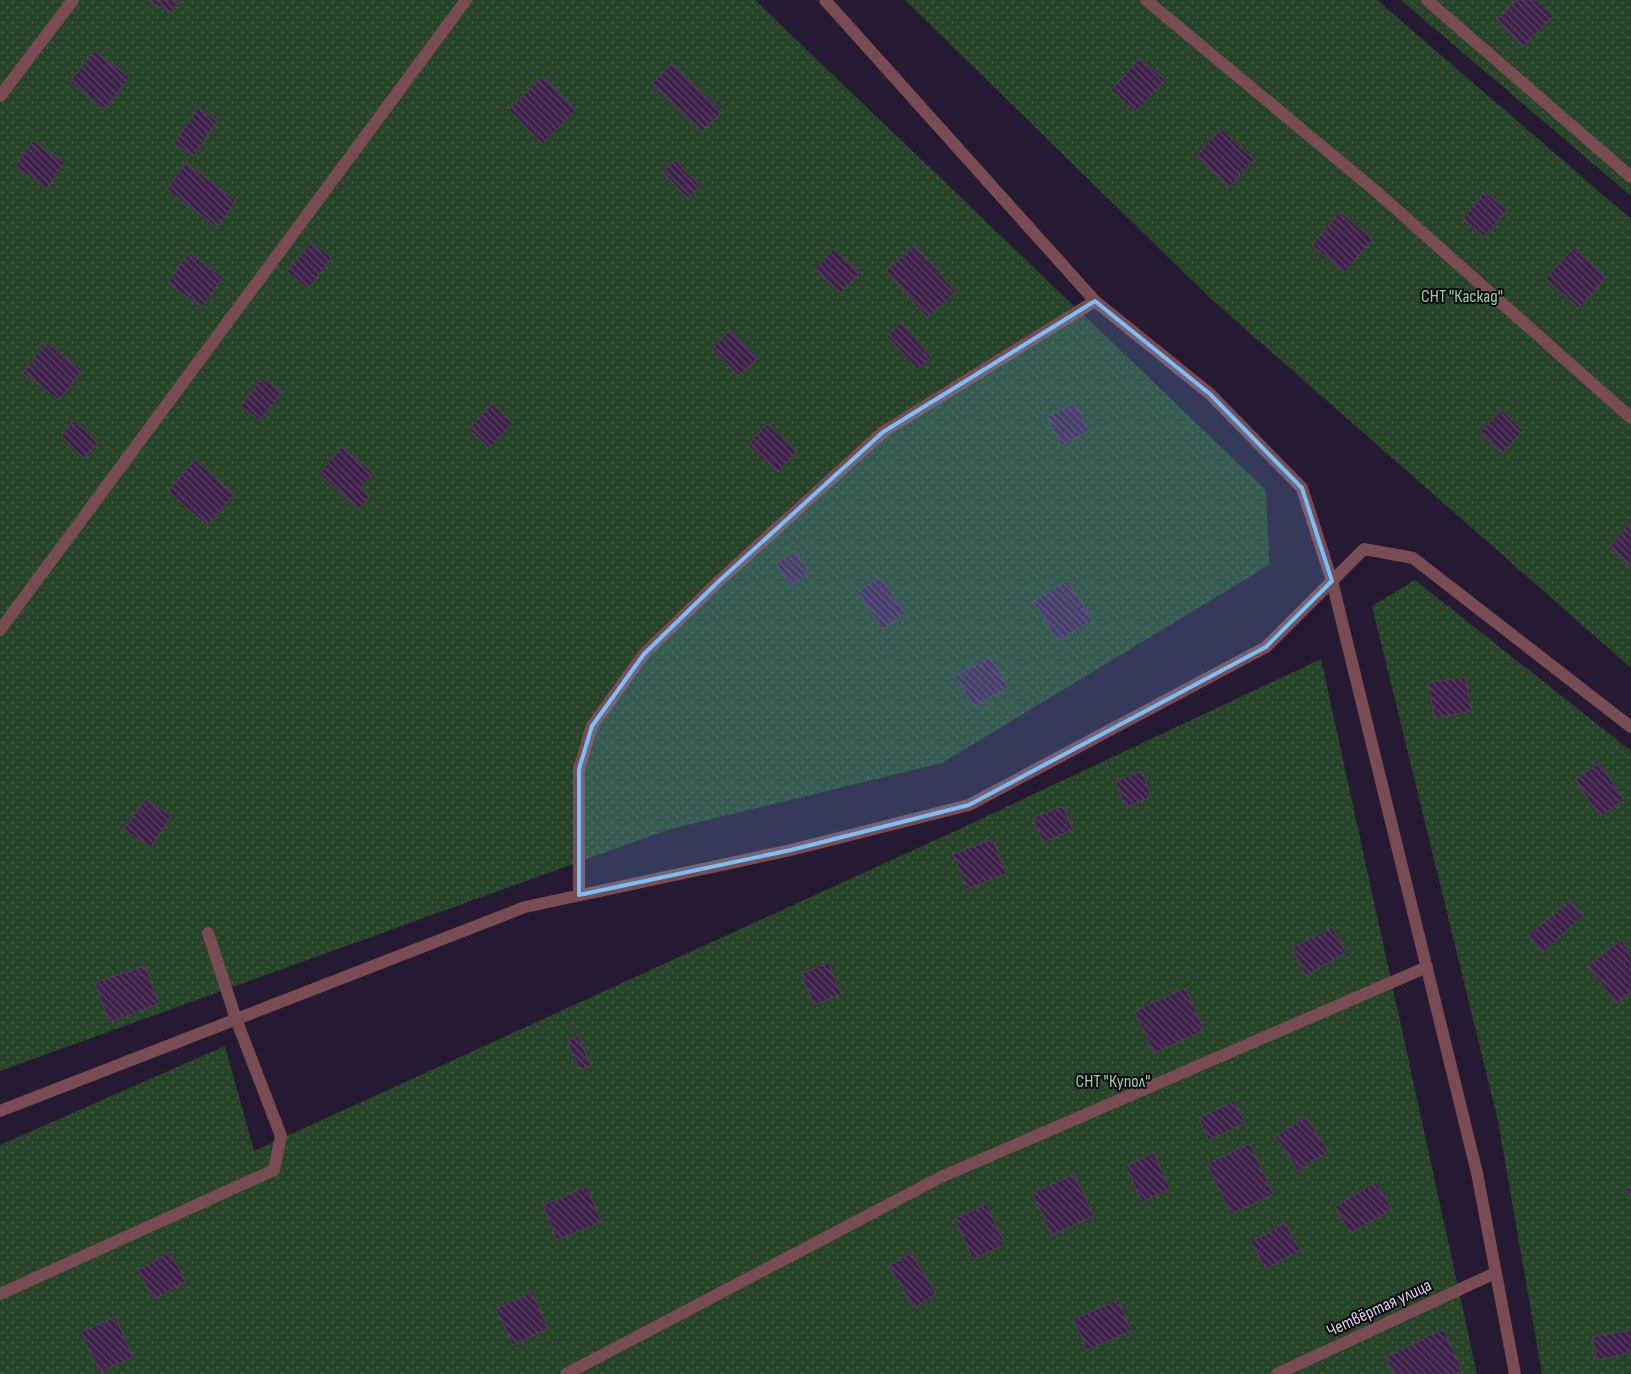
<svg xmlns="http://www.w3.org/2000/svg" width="1631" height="1374" font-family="'Sofia Sans Condensed',sans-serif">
<defs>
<pattern id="garden-dots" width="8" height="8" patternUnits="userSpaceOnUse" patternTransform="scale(1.25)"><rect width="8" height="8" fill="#274429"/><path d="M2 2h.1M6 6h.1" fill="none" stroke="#465e48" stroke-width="1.8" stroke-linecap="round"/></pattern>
<pattern id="building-back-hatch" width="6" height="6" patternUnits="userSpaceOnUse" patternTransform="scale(1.25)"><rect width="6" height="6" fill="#3d2149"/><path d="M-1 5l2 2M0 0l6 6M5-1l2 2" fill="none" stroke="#584063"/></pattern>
</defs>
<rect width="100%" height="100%" fill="#261932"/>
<g fill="url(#garden-dots)">
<polygon points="0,0 755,0 1266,490 1269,565 942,763 667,830 0,1071"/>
<polygon points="905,0 1377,0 1631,219 1631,668 1209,297"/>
<polygon points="1401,0 1631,0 1631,196"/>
<polygon points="1415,580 1631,751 1631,1374 1542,1374 1498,1121 1372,606"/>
<polygon points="1321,659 1477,1374 0,1374 0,1145 225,1046 254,1151 953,832"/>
</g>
<g fill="url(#building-back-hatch)" stroke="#4d3b55">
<polygon points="148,0 179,0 171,13"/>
<polygon points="1517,0 1536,0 1553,16 1523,47 1496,21"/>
<polygon points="94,51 129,77 105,109 70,82"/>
<polygon points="1140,58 1165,80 1136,112 1111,90"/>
<polygon points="672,63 722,111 702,131 652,84"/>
<polygon points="543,76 576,110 542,144 509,110"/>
<polygon points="198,108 217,121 193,156 174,143"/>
<polygon points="1221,129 1254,160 1229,187 1196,156"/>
<polygon points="33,141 64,163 47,188 15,166"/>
<polygon points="675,160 700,186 688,198 663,172"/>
<polygon points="186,163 236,201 217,227 167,189"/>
<polygon points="1485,192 1507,210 1484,237 1462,219"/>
<polygon points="1340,212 1373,239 1344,272 1312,245"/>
<polygon points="311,242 332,258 308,288 287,272"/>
<polygon points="915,245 956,292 927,317 886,271"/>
<polygon points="1573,248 1606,277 1579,308 1546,279"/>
<polygon points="833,249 860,272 841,293 815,270"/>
<polygon points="189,253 223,277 202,307 168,283"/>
<polygon points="901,323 931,357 917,369 887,336"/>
<polygon points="730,330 758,357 739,376 712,349"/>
<polygon points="46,343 82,370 59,400 23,373"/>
<polygon points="262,378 282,392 260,421 241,406"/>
<polygon points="1075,403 1089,431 1061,445 1047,417"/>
<polygon points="492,404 512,423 489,448 469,429"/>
<polygon points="1501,410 1523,430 1502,453 1480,433"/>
<polygon points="74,421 98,443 84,458 61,436"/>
<polygon points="767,424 797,451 778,472 748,445"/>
<polygon points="342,447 373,473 361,488 370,496 359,509 319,474"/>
<polygon points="195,460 234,494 207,525 168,491"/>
<polygon points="1630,523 1631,524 1631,567 1609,547"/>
<polygon points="795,551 809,573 790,585 776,563"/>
<polygon points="880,577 905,613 883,629 858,592"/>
<polygon points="1067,581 1092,620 1058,641 1034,601"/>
<polygon points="990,657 1008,687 974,707 956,676"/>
<polygon points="1465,677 1472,711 1435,718 1428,683"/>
<polygon points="1600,763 1624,800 1600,816 1575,780"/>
<polygon points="1142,771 1151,797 1125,807 1116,781"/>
<polygon points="145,799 171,816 151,847 124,830"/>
<polygon points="1063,806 1073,830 1043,842 1033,818"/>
<polygon points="993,839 1006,874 967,889 953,854"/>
<polygon points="1570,900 1584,915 1543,952 1528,936"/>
<polygon points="1332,927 1346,953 1306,975 1292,948"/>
<polygon points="1621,940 1631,954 1631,992 1616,1003 1588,966"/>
<polygon points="828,963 841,994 814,1005 801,974"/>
<polygon points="145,966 159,1004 109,1022 95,983"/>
<polygon points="1185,988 1204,1030 1154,1053 1135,1011"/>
<polygon points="578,1036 591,1065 580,1070 567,1041"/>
<polygon points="1234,1101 1245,1123 1209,1140 1199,1118"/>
<polygon points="1306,1117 1328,1152 1298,1171 1276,1136"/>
<polygon points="1250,1144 1273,1194 1231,1214 1207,1164"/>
<polygon points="1154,1153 1170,1189 1142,1202 1126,1166"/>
<polygon points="1074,1174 1094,1216 1052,1235 1032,1193"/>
<polygon points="1376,1182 1392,1209 1350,1233 1335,1207"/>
<polygon points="1631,1185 1631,1196 1626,1190"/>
<polygon points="587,1187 601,1222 557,1240 543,1205"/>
<polygon points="986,1204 1005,1244 973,1259 955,1219"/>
<polygon points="1285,1223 1300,1250 1266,1269 1251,1242"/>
<polygon points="170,1252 186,1281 154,1299 138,1270"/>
<polygon points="911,1253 936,1294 915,1308 889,1266"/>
<polygon points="532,1292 548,1328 513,1345 496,1309"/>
<polygon points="1118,1300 1131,1331 1087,1350 1074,1319"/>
<polygon points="115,1317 133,1357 100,1372 81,1332"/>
<polygon points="1443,1329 1462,1370 1455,1374 1394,1374 1386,1357"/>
<polygon points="1631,1330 1631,1353 1597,1360 1592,1337"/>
</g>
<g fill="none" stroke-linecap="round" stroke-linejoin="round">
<g stroke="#794c54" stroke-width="12">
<polyline points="825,0 1095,301 1210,394 1302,488 1332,581 1364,549 1413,558 1631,727"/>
<polyline points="1146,0 1378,193 1631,418"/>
<polyline points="1427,0 1631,177"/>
<polyline points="0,96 73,0"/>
<polyline points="1332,581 1477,1173 1515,1374"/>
<polyline points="0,630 466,0"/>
<polyline points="579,895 579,769 592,726 644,654 719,581 883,432 1095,301"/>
<polyline points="0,1111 525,907 791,850 969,805 1266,647 1332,581"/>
<polyline points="0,1294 274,1170 281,1136 236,1019 208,933"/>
<polyline points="566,1374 941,1177 1427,967"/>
<polyline points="1277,1374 1495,1273"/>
</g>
</g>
<path fill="#79bff8" fill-opacity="0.2" stroke="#79bff8" stroke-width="4" stroke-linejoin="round" d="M1095,301l115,93 92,94 30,93 -66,66 -297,158 -178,45 -212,45v-126l13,-43 52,-72 75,-73 164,-149z"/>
<g text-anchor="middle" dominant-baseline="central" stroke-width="4" stroke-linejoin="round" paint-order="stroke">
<g font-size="18" fill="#95d79a" stroke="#0c0712">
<text x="1462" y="296">СНТ "Каскад"</text>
<text x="1113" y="1081">СНТ "Купол"</text>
</g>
<g font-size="18" fill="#d9d1e1" stroke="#0c0712">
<text transform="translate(1379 1308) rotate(-25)">Четвёртая улица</text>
</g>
</g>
</svg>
